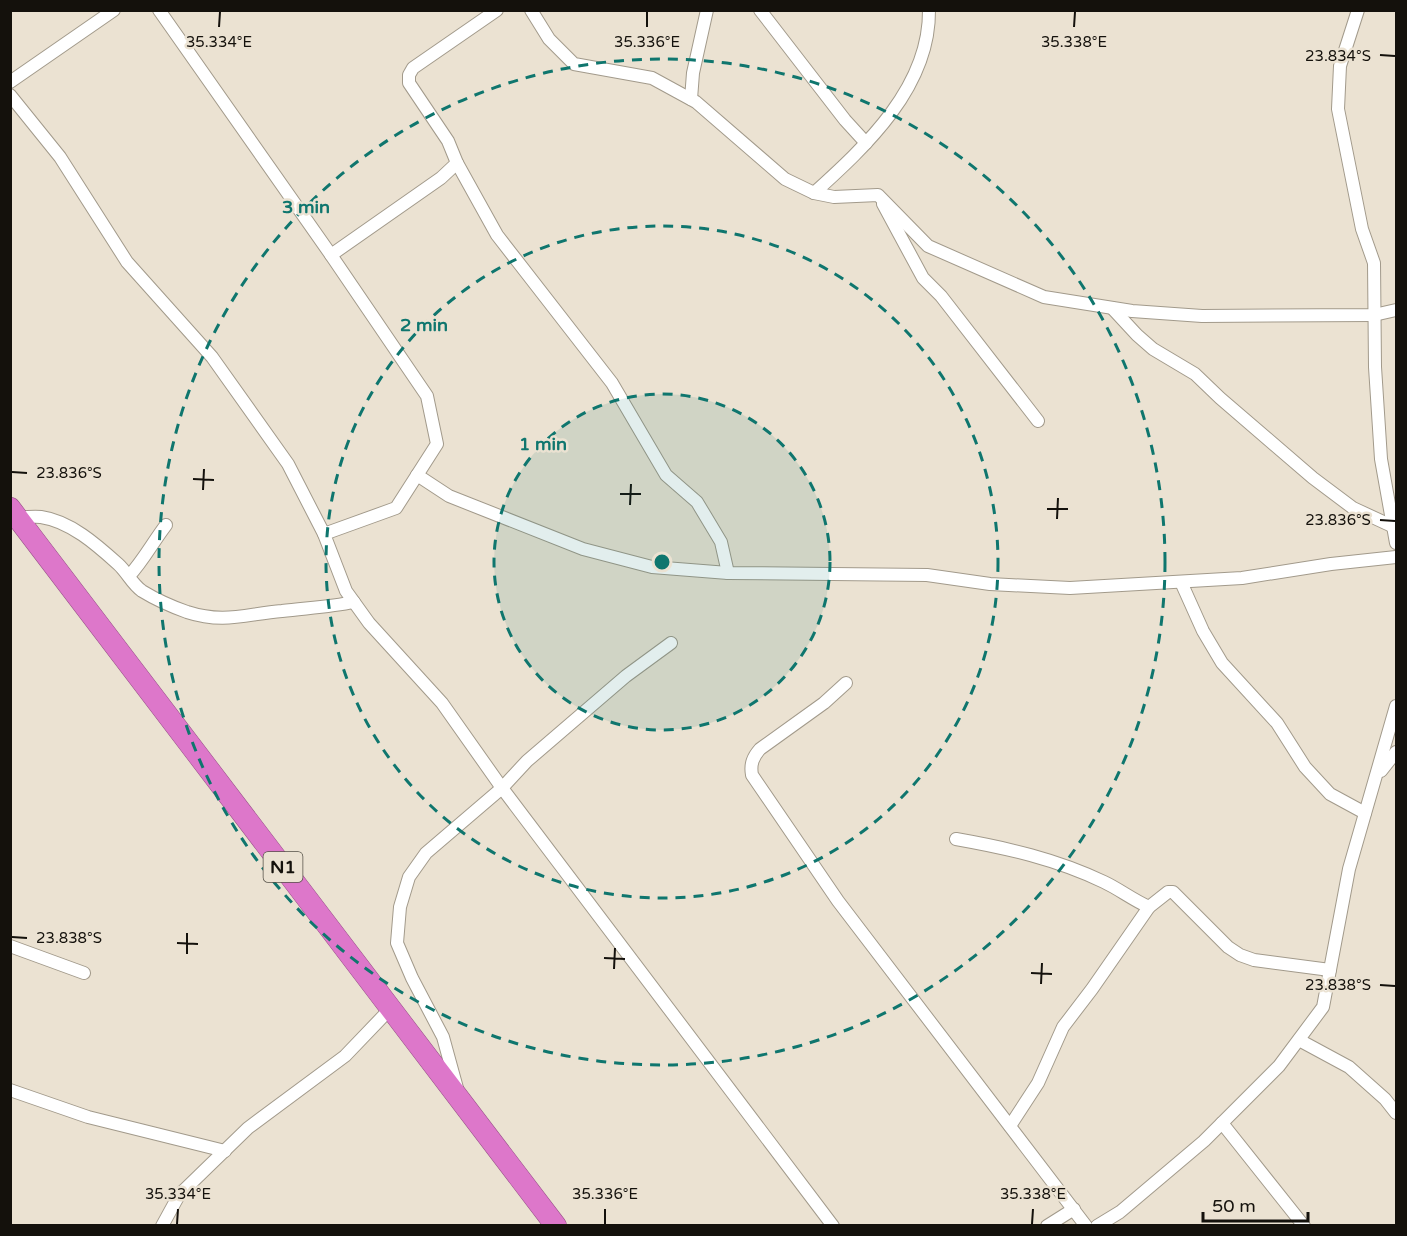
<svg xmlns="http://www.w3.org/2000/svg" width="1407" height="1236" font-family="'Varela Round',sans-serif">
<rect width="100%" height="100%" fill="#ebe2d2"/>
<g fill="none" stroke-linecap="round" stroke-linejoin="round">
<defs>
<g id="street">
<polyline points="159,10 331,255 427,396 437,444 396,508 324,534"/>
<polyline points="531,10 549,39 574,64 652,78 696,102 785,179 814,193 834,197 878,195 928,246 1044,297 1132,311 1202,316 1374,315 1396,310"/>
<polyline points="760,10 845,120 866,143"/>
<polyline points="1358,10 1340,66 1338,109 1362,229 1374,263 1375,367 1381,459 1396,543"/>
<polyline points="10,82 114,10"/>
<polyline points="10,95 60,157 127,262 212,357 288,464 324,534 346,591 369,623 442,703 502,788 833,1226"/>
<polyline points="691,99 693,73 707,10"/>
<polyline points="457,163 497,235 612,383 666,475 697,502 721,542 728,573"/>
<path d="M814,193c52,-47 116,-106 115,-183"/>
<polyline points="883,204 923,278 941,296 1038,421"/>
<polyline points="331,255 441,178 457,163 448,141 409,83 409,75 413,68 497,10"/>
<polyline points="1112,308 1137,335 1153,349 1195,374 1220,398 1313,478 1353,508 1394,527"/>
<polyline points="417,475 449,496 583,549 652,567 728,573 927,575 990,584 1070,588 1242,578 1331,564 1396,557"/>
<path d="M18,518c8,-1 16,-2 23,-1 29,4 56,28 77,47 9,8 14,20 24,27 13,8 31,16 45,21 37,12 59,2 95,-1 24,-3 48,-4 72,-9"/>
<path d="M129,576c14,-15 24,-34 37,-51"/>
<polyline points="1181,582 1203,631 1222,663 1277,723 1305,767 1330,794 1365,813"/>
<path d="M846,683l-22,20 -64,46c-7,8 -10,15 -8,26l86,126 248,325"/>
<polyline points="1381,771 1396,752"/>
<path d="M956,839c51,9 100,20 148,43 15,7 29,18 45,25"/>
<polyline points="10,946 84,973"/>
<polyline points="1299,1040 1349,1067 1385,1099 1396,1113"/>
<polyline points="457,1088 443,1037 412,978 397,943 400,907 409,877 426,853 502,788 527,761 626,676 671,643"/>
<polyline points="10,1090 88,1117 225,1151"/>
<polyline points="1222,1123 1304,1226"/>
<polyline points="1010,1126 1038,1083 1063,1027 1092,989 1149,907 1168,892 1173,892 1228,947 1240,955 1254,960 1330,970"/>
<polyline points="162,1226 179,1195 248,1128 345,1056 391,1008"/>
<polyline points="1047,1226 1074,1209"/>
<polyline points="1097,1226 1120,1212 1204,1141 1279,1066 1323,1007 1349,869 1396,706"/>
</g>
<polyline id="highway" points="10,508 556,1226"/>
</defs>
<use href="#street" stroke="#a29a8b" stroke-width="14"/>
<use href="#highway" stroke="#975388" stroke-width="22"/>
<use href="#street" stroke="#fff" stroke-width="12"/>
<use href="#highway" stroke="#dd77ca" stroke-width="21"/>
</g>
<path fill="none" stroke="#14110c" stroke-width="2" d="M219,27l1,-15M647,27v-15M1074,27l1,-15M1380,55l15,1M12,472l15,1M193,479l21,1M203,490l1,-21M620,494h21M630,505l1,-21M1047,509h21M1057,519l1,-21M1380,520l15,1M12,937l15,1M177,943l21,1M187,954v-21M604,958l21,1M614,969l1,-21M1031,973l21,1M1041,984l1,-21M1380,985l15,1M177,1224l1,-15M605,1224v-15M1032,1224l1,-15"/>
<circle cx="662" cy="562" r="168" fill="#0f766e" fill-opacity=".12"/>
<g fill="none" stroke="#0f766e" stroke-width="3" stroke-dasharray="10 8">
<circle cx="662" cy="562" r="168"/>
<circle cx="662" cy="562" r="336"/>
<circle cx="662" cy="562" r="503"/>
</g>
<g text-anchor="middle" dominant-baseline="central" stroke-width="5" stroke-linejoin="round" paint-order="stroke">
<rect fill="#ebe2d2" stroke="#545047" stroke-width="1.5" x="263.5" y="852" width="39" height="30" rx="4.5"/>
<g font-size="18" font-weight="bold" fill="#14110c">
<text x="283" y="867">N1</text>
</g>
</g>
<g font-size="15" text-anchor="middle" fill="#14110c" stroke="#ebe2d2" stroke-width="5" stroke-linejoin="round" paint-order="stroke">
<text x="219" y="47">35.334°E</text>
<text x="647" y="47">35.336°E</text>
<text x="1074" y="47">35.338°E</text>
<text x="1338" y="61">23.834°S</text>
<text x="69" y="478">23.836°S</text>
<text x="1338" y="525">23.836°S</text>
<text x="69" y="943">23.838°S</text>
<text x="1338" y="990">23.838°S</text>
<text x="178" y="1199">35.334°E</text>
<text x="605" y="1199">35.336°E</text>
<text x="1033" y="1199">35.338°E</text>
</g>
<circle cx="662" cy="562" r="9" fill="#0f766e" stroke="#ebe2d2" stroke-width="3"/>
<g font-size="18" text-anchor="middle" font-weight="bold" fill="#0f766e" stroke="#ebe2d2" stroke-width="5" stroke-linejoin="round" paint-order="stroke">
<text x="306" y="213">3 min</text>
<text x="424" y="331">2 min</text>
<text x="543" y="450">1 min</text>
</g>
<rect width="1407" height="1236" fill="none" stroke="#14110c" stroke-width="24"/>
<path d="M1203 1212v9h105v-9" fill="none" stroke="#14110c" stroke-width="3"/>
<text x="1212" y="1212" font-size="18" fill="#14110c" stroke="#ebe2d2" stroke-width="4.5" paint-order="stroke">50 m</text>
</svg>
